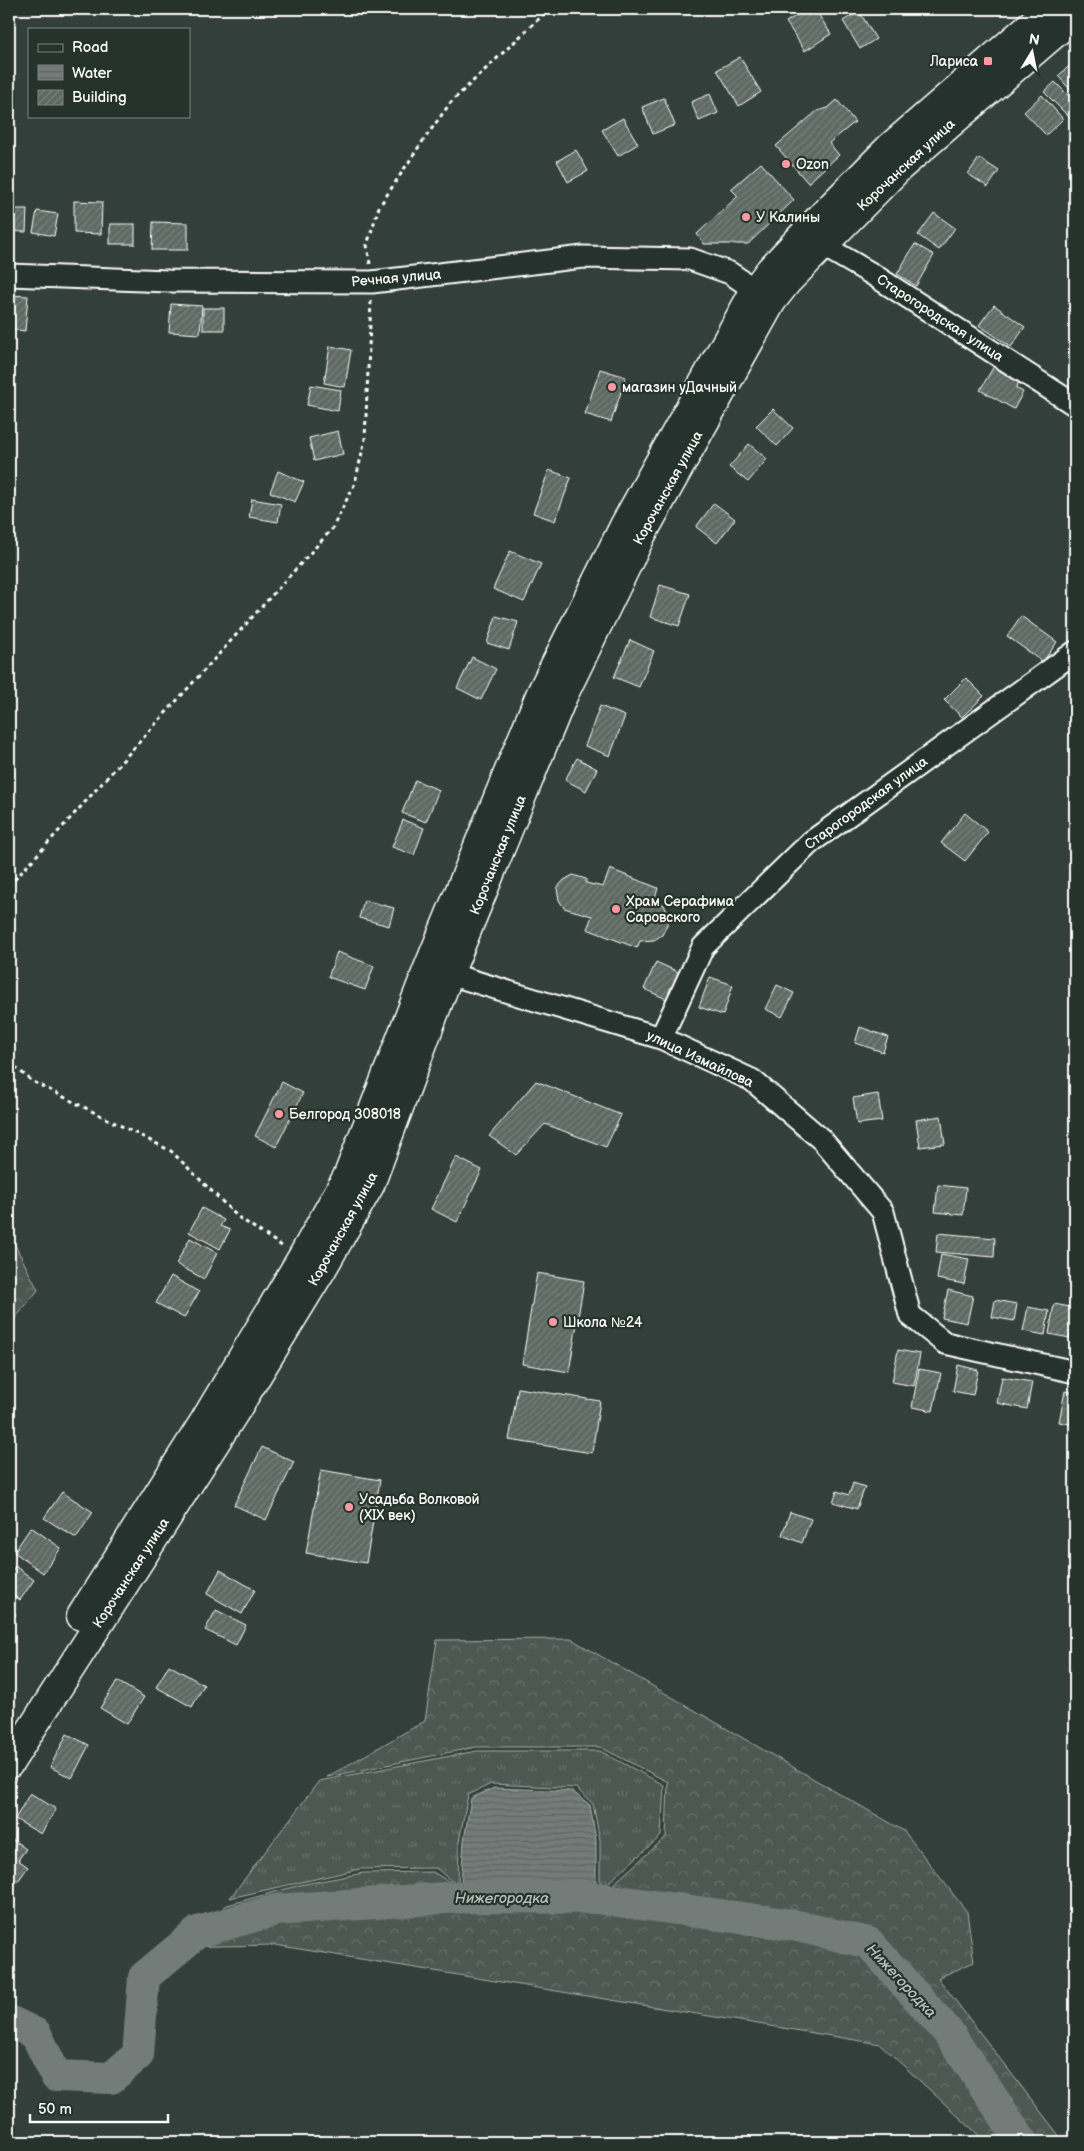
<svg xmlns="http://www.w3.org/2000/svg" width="1084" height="2151" font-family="'Balsamiq Sans',sans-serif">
<defs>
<pattern id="grass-tufts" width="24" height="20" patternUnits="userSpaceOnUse" patternTransform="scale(1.25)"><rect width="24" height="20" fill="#4d5853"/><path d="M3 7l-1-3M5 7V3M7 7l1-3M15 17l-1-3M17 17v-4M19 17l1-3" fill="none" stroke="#68716d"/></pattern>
<pattern id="forest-crowns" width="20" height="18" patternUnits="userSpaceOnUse" patternTransform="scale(1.25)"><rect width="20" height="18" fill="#4d5853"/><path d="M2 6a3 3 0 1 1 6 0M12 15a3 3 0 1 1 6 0" fill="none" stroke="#68716d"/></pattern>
<pattern id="water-rules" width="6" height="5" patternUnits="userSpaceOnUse" patternTransform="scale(1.25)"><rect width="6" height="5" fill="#737b78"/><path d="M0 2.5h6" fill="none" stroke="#606462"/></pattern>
<pattern id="building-hatch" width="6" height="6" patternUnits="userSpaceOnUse" patternTransform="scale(1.25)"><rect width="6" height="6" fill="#5f6964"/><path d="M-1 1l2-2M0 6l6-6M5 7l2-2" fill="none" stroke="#77807b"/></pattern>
</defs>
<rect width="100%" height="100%" fill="#333f3a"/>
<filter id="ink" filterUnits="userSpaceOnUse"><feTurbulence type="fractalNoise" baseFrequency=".02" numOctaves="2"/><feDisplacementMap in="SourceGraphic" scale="10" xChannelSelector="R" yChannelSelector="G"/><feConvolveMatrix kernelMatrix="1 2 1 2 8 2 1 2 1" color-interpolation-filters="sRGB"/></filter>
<g filter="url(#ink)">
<polygon fill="url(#grass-tufts)" stroke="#a6aca9" points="477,1751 600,1751 664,1785 661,1836 600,1890 600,1840 593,1804 576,1788 491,1784 468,1795 459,1842 458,1887 436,1868 360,1869 230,1898 319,1781"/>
<g fill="url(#forest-crowns)" stroke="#a6aca9">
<polygon points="9,1226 11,1237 38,1290 9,1326"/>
<polygon points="571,1639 904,1831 967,1912 974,1962 938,1978 1064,2142 1027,2142 952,2031 871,1940 794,1920 601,1895 666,1837 668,1782 600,1747 476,1747 327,1777 425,1721 437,1640"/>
<polygon points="433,1872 451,1883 459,1902 593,1904 799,1931 867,1947 945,2037 1016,2142 986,2142 880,2044 275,1945 171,1947 227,1905 300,1885 363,1873"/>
</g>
<polygon fill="url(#water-rules)" stroke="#abb0ae" points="494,1788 572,1791 590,1805 596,1840 596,1898 460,1897 464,1840 471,1798"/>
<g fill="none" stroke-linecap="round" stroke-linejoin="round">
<polyline stroke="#737b78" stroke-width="32" points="9,2021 36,2034 56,2076 111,2078 138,2055 144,1977 198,1932 276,1910 460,1897 596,1898 793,1925 869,1943 948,2032 1022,2142"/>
</g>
<g fill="url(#building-hatch)" stroke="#fff">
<polygon points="807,9 815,9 831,34 805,51 786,22"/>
<polygon points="859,11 876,39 860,49 843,21"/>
<polygon points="740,57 761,92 739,106 717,70"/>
<polygon points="1075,61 1075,95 1058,76"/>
<polygon points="1055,82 1075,102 1075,119 1073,121 1044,92"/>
<polygon points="710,94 718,113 699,121 691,102"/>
<polygon points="1042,95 1063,119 1046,135 1024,112"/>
<polygon points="664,98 675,125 653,134 642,107"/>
<polygon points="837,100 855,122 829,143 839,155 808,183 776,146 817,111 828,108"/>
<polygon points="623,118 638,144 618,156 602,130"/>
<polygon points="576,150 588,171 568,182 557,161"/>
<polygon points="979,158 999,171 988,187 968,174"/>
<polygon points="761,163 794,200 748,244 704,244 697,234 738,196 731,189"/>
<polygon points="74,201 102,202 101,234 74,233"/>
<polygon points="9,209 27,209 26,232 9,231"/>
<polygon points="37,211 58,214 54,236 33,232"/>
<polygon points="934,213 955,228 939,250 918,235"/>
<polygon points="153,222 188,223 188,250 152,250"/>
<rect x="110" y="224" width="25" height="20"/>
<polygon points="915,244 934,255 916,286 897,274"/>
<polygon points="9,295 28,296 25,331 9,329"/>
<polygon points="171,304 202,306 200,334 169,332"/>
<polygon points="994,305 1025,327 1011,347 979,325"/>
<rect x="203" y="308" width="21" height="22"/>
<polygon points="330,346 351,350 345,387 324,383"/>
<polygon points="994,366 1020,380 1016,388 1023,392 1014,409 980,390"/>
<polygon points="600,369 626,377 611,422 585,414"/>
<polygon points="311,385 341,390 338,411 307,405"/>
<polygon points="773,409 793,428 777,446 756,426"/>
<polygon points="338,431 343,454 314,461 309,438"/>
<polygon points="749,444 767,459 748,482 729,467"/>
<polygon points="549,470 571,478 555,521 533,513"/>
<polygon points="278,471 304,482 295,502 270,492"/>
<polygon points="252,499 281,504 278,522 249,517"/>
<polygon points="714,503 735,519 717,543 696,527"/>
<polygon points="510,551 541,564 524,602 493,589"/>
<polygon points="660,585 690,594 679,626 650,617"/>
<polygon points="496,616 518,622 509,650 487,643"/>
<polygon points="1021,616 1057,642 1043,662 1007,636"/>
<polygon points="630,640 654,651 639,687 614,677"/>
<polygon points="472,657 496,669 481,700 457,688"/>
<polygon points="966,678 984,696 962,717 944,700"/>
<polygon points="600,706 625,716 610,756 585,746"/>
<polygon points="577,758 597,769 586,791 565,780"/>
<polygon points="415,780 439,790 426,822 402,813"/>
<polygon points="965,813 988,832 965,861 941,843"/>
<polygon points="403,820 424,828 414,855 392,847"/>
<polygon points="610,869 658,888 655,898 664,905 670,918 662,935 654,940 640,941 637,948 587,929 592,916 564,908 559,900 557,888 564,880 573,875 586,879 586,883 603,887"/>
<polygon points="364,900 394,908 389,926 359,918"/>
<polygon points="337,952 374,966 365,990 328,977"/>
<polygon points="656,962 685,975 673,1002 644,989"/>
<polygon points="710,977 733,985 723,1015 699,1007"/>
<polygon points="777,985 794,993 782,1017 765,1009"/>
<polygon points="860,1027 888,1037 883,1052 855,1043"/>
<polygon points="536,1081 621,1115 606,1147 545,1124 516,1155 489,1136"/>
<polygon points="282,1082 303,1093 276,1147 255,1136"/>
<polygon points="878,1094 882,1121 857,1124 853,1098"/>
<polygon points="941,1116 945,1144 920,1147 916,1120"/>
<polygon points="456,1157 482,1170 457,1222 431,1209"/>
<polygon points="938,1185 966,1188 963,1215 935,1212"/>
<polygon points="202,1208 224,1220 220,1226 230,1230 220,1249 189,1232"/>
<polygon points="938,1233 995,1238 994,1257 936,1252"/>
<polygon points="190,1238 217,1253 204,1279 176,1264"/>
<polygon points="941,1254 969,1259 964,1284 937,1279"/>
<polygon points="537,1273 584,1281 569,1372 522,1364"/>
<polygon points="171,1276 199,1292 184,1318 156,1303"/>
<polygon points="948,1290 973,1296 967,1323 942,1318"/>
<polygon points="995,1300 1017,1304 1014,1321 992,1317"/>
<polygon points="1054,1304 1075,1308 1070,1338 1049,1334"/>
<polygon points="1028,1307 1049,1311 1045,1335 1023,1331"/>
<polygon points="898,1350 920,1354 914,1386 892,1382"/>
<polygon points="958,1365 978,1370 973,1395 953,1391"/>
<polygon points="919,1369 941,1373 933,1411 912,1407"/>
<polygon points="1002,1377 1032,1382 1027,1409 997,1403"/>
<polygon points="518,1388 600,1401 592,1453 509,1440"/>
<polygon points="1065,1391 1075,1393 1075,1425 1059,1422"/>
<polygon points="262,1447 294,1462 266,1520 234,1505"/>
<polygon points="321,1470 380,1480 366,1563 306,1553"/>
<polygon points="853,1483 865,1487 857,1509 833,1502 837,1491 849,1495"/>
<polygon points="62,1492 93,1512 76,1538 44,1518"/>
<polygon points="790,1512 811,1519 802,1543 782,1535"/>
<polygon points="31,1527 61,1548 43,1573 14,1552"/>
<polygon points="15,1566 34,1580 20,1600 9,1592 9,1576"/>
<polygon points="220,1570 255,1590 242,1614 207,1594"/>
<polygon points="9,1610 16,1614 9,1624"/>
<polygon points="216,1610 246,1625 236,1645 205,1630"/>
<polygon points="169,1665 204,1685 192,1707 156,1687"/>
<polygon points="117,1681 144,1697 127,1724 100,1708"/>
<polygon points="67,1734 89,1745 72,1778 50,1767"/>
<polygon points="30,1793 56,1809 41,1834 15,1819"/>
<polygon points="9,1837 26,1849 18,1860 28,1867 18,1881 9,1874"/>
</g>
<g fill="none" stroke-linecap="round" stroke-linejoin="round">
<defs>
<g id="minor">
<polyline points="810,238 872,274 1075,405"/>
<polyline points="9,275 168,281 372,282 583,257 690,259 730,273 767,298"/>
<polyline points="436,970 661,1038 752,1080 822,1140 883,1212 910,1315 945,1343 1075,1372"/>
<polyline points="661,1038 703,947 811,842 1075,652"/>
</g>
<g id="primary">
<polyline points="81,1616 205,1420 301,1259 348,1175 428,968 540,695 625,524 755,290 770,270 804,234 890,147 1049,9"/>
<polyline points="9,1764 233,1415 321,1271 370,1185 449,974 563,696 641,536 772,301 787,282 900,167 1075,16"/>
</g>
</defs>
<use href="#minor" stroke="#fff" stroke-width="25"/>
<use href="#primary" stroke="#fff" stroke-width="31"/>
<g stroke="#fff" stroke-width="3" stroke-dasharray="4 4" stroke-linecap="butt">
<polyline points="370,264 367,245 379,207 418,148 451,102 549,9"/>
<polyline points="9,886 332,529 355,483 365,439 371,301"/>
<polyline points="9,1062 32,1081 171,1151 238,1217 282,1246"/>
</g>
<use href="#minor" stroke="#26332d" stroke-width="21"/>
<use href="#primary" stroke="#26332d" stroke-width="28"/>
</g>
</g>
<g fill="#ff9aa2" stroke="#26332d" stroke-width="2">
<rect x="983" y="56" width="10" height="10" rx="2.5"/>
<circle cx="786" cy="164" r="5"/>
<circle cx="746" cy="217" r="5"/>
<circle cx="612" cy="387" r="5"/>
<circle cx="616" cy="909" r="5"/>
<circle cx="279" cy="1114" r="5"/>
<circle cx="553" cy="1322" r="5"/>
<circle cx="349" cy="1507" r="5"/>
</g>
<g text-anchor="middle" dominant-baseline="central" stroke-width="4.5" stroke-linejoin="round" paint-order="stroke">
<g font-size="14" fill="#fff" stroke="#26332d" text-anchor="start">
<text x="978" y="61" text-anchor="end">Лариса</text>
<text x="796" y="164">Ozon</text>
<text x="756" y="217">У Калины</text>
<text x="622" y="387">магазин уДачный</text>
<text x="626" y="901">Храм Серафима<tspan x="626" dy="16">Саровского</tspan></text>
<text x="289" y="1114">Белгород 308018</text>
<text x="563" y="1322">Школа №24</text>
<text x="359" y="1499">Усадьба Волковой<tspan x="359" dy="16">(XIX век)</tspan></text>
</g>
<g font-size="14" fill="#fff" stroke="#26332d">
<text transform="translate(906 165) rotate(-43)">Корочанская улица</text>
<text transform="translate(396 278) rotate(-5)">Речная улица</text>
<text transform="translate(940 318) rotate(33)">Старогородская улица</text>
<text transform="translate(668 488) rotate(-61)">Корочанская улица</text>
<text transform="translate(866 803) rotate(-36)">Старогородская улица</text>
<text transform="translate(498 855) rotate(-68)">Корочанская улица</text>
<text transform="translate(700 1059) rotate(25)">улица Измайлова</text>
<text transform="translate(343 1229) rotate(-61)">Корочанская улица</text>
<text transform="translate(131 1573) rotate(-57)">Корочанская улица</text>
</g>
<g font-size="15" font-style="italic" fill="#b9bdbc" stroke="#26332d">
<text x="502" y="1898">Нижегородка</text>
<text transform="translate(901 1981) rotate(47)">Нижегородка</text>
</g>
</g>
<rect width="1084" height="2151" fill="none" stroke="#26332d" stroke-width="30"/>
<rect x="15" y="15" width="1054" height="2121" fill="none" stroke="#fff" stroke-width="2" filter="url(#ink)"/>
<rect x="28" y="28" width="162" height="90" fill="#26332d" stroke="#7d8581"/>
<rect x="38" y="44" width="25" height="8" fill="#26332d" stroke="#7d8581"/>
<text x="72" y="52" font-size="15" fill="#ffffff">Road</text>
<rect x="38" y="65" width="25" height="15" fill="url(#water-rules)" stroke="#7d8581"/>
<text x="72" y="78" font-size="15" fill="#ffffff">Water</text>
<rect x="38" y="90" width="25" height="15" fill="url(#building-hatch)" stroke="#7d8581"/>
<text x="72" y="102" font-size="15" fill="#ffffff">Building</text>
<g transform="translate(1032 52) rotate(10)" stroke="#26332d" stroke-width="4" paint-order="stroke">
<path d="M0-4L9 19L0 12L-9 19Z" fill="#ffffff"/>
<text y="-8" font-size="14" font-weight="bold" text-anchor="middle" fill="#ffffff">N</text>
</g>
<path d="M30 2114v8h138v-8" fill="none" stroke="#ffffff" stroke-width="2.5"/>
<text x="38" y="2114" font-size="15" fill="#ffffff" stroke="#26332d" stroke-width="4" paint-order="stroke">50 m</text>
</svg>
